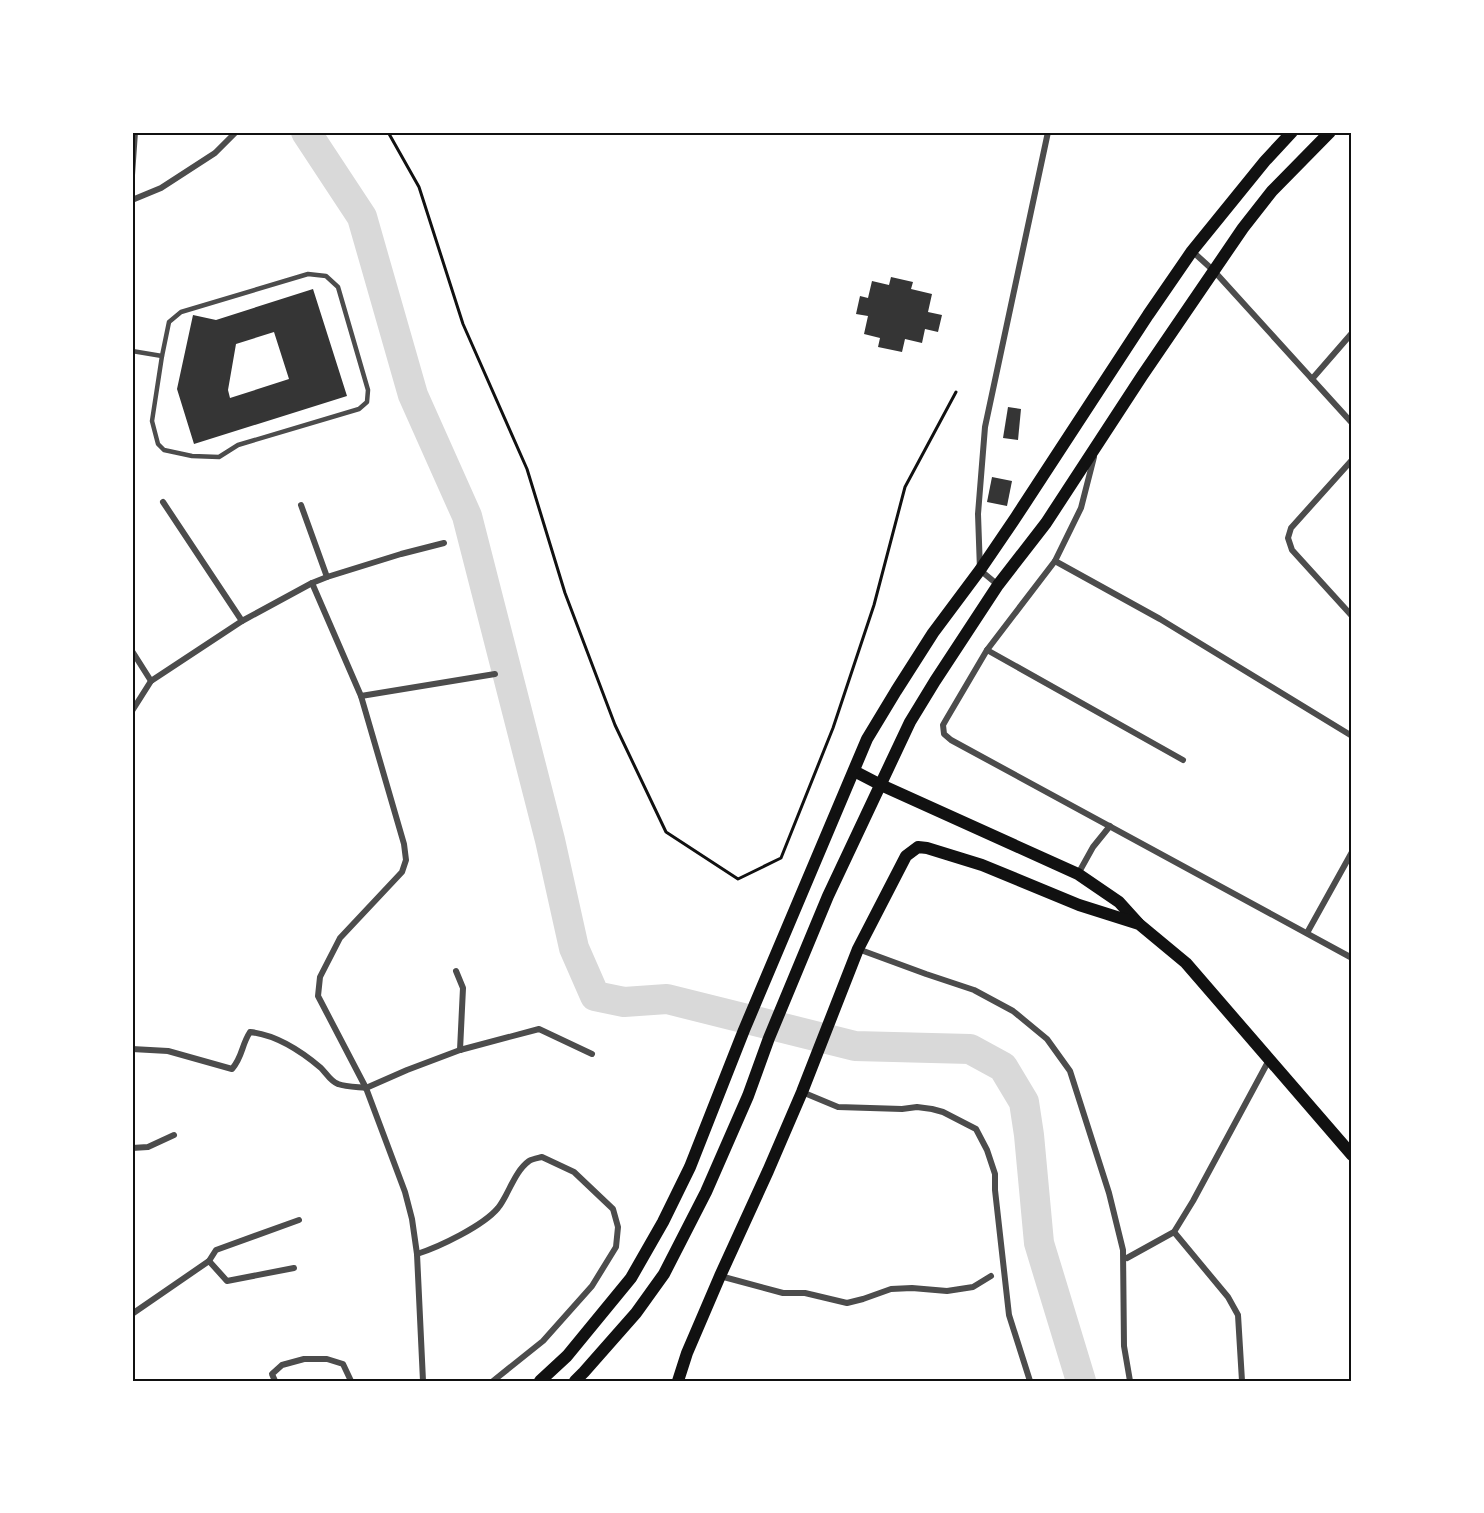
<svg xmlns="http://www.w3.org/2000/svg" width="1484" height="1513" font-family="'Alegreya Sans',sans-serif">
<rect width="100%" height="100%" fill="#fff"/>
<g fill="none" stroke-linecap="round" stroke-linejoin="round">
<polyline stroke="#d9d9d9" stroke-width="30" points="306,132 362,217 413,395 467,516 550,840 574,948 595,996 624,1002 667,999 855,1046 970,1049 1003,1067 1024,1102 1029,1135 1039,1243 1081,1381"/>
</g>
<g fill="#353535" fill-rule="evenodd">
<polygon points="891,277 913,282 911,289 932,294 928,312 942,315 938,332 925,329 922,343 905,339 902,352 878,347 880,338 864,334 868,316 856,314 860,296 868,298 872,281 889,285"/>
<path d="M313,289l34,107 -153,48 -17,-55 16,-74 23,5zM274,332l15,47 -59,19 -2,-8 8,-46z"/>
<polygon points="1008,407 1021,409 1018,440 1003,438"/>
<polygon points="992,477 1012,481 1007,506 987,502"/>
</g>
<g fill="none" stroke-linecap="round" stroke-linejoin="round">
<polyline stroke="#111" stroke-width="3" points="388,132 419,187 463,324 527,469 565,593 615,725 666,832 738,879 781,858 833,728 874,605 905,487 956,392"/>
<g stroke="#4c4c4c" stroke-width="4.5">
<polygon points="308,274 326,276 338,287 368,390 367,402 359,409 238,445 219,457 192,456 164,450 158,444 152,421 162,356 169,322 181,312"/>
<polyline points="132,351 162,356"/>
</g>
<g stroke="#4c4c4c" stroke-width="6">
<polyline points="132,175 135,132"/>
<polyline points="132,200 161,188 215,153 236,132"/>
<polyline points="1192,251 1214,271 1352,423"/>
<polyline points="1312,379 1352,333"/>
<polyline points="1094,457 1081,508 1055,561 987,650 947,718 943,725 944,734 951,740 1352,958"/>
<polyline points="1352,460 1291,528 1288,538 1292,550 1352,616"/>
<polyline points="163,502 242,621"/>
<polyline points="301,505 327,577"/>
<polyline points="1055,561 1160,619 1352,736"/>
<polyline points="312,583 361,696 404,844 406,860 402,872 340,938 320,977 318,996 366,1088 405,1192 412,1219 417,1254 423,1381"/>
<polyline points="998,585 980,570 978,514 985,427 1048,132"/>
<polyline points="987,650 1183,760"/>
<polyline points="132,651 151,681"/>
<polyline points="361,696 495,674"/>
<polyline points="132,711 151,681 242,621 312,583 327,577 401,554 444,543"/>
<polyline points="1078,874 1093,847 1110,826"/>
<polyline points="1307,933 1352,852"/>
<polyline points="858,949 926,974 974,990 1013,1011 1047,1039 1070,1071 1109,1193 1123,1250 1124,1346 1130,1381"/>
<polyline points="456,971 463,988 460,1050"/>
<path d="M132,1049l36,2 64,18c11,-13 9,-23 18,-37 27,3 51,19 71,36 5,5 10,14 17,16 8,3 19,3 28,4"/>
<polyline points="366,1088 407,1070 460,1050 539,1029 592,1054"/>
<polyline points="802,1092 838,1107 902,1109 917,1107 932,1109 943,1112 976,1129 987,1150 995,1174 995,1190 1009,1315 1030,1381"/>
<polyline points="132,1148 148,1147 174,1135"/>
<polyline points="1174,1232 1228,1297 1238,1315 1242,1381"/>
<path d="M417,1254c22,-7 66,-28 81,-46 11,-14 16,-36 31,-47 3,-2 9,-3 13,-4l32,15 39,37 5,18 -2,20 -24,39 -49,55 -50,40"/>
<polyline points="1127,1258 1174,1232 1193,1201 1269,1060"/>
<polyline points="209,1261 216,1250 299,1220"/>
<polyline points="720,1276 783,1293 805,1293 847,1303 863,1299 891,1289 912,1288 947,1291 973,1287 991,1276"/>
<polyline points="132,1314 209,1261 227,1281 294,1268"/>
<polyline points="275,1381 272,1374 282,1365 304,1359 327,1359 343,1364 351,1381"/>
</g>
<g stroke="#111" stroke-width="12">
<polyline points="854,771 881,785 1078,874 1119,902 1138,923"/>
<polyline points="540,1381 567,1356 631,1278 663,1222 690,1167 744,1030 867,739 896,691 933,633 980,570 1016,517 1148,315 1192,251 1265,161 1292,132"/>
<polyline points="575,1381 584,1372 636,1313 664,1274 706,1192 748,1096 769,1038 828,896 910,722 935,681 998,585 1046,523 1142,376 1243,228 1272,191 1330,132"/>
<polyline points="678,1381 687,1353 720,1276 768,1171 802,1092 858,949 906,856 918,847 927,848 982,865 1079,905 1139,924 1186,963 1352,1155"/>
</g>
</g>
<rect width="1484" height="1513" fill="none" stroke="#ffffff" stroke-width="267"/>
<rect x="134" y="134" width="1216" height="1246" fill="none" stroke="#111" stroke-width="2"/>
</svg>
